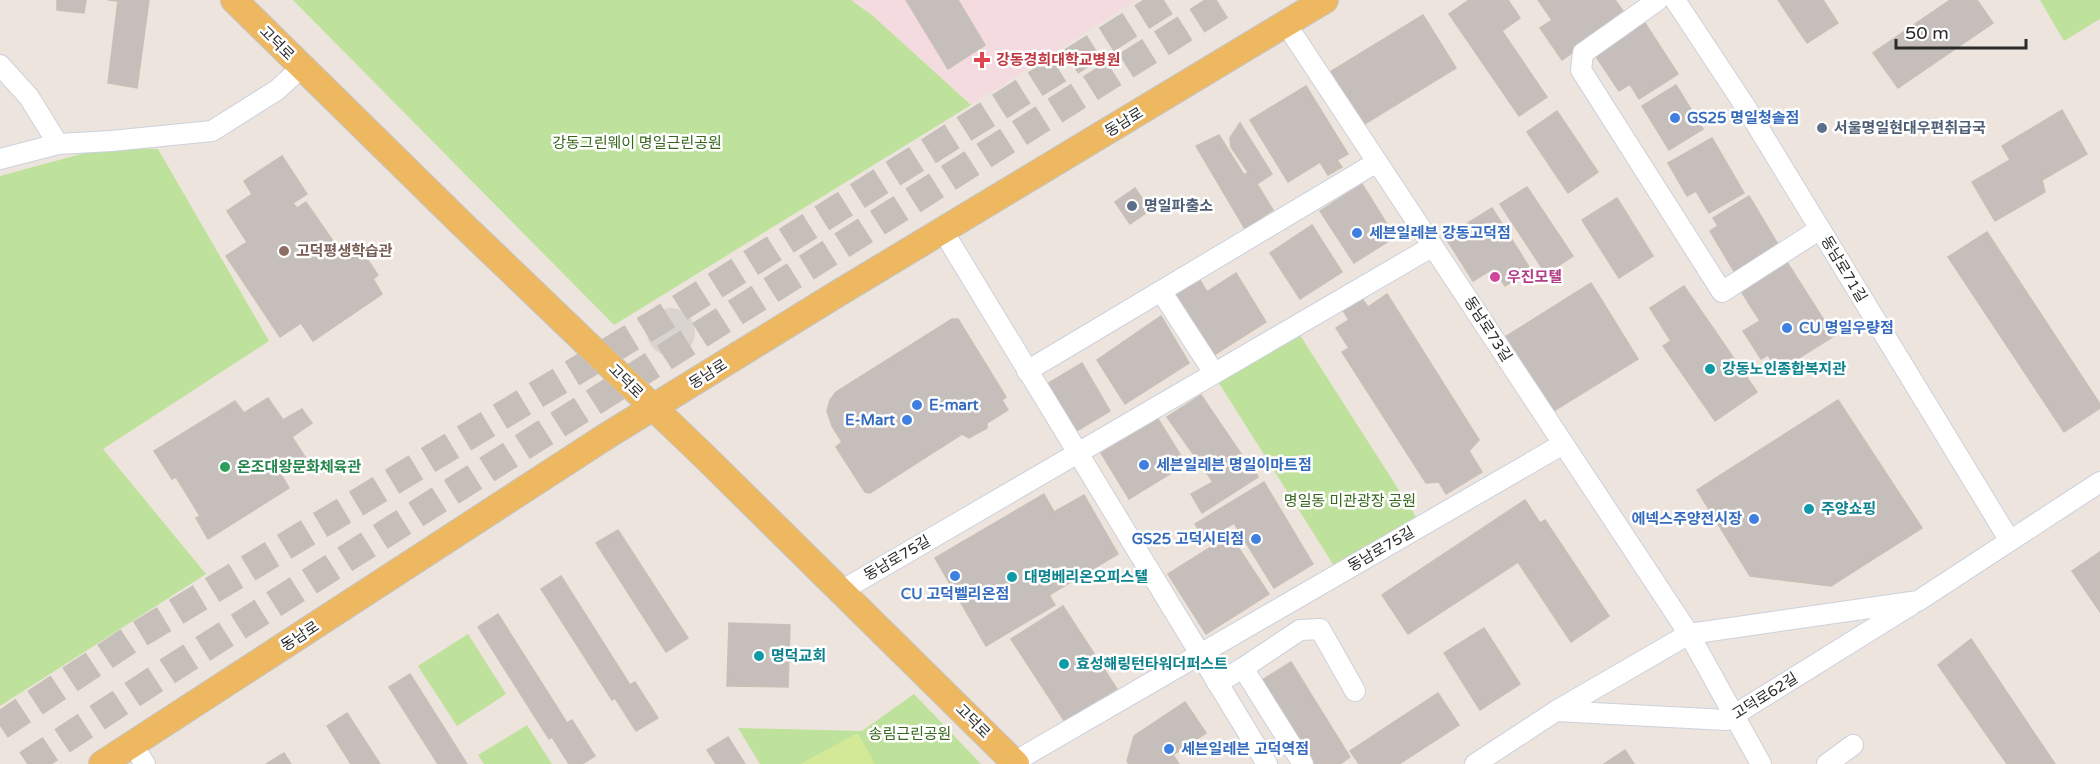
<svg xmlns="http://www.w3.org/2000/svg" width="2100" height="764" font-family="'Varela Round','Noto Sans KR',sans-serif">
<rect width="100%" height="100%" fill="#ede4dd"/>
<polygon fill="#f3dbe0" points="851,0 1136,0 971,105 873,16"/>
<g fill="#bee29b">
<polygon points="293,0 851,0 873,16 971,105 614,325"/>
<polygon points="2040,0 2100,0 2100,19 2064,41"/>
<polygon points="107,147 158,149 269,341 103,449 206,574 0,706 0,176"/>
<polygon points="1298,332 1418,520 1336,569 1217,380"/>
<polygon points="468,634 506,694 457,726 418,666"/>
<polygon points="914,694 981,764 760,764 738,728 862,731"/>
<polygon points="527,725 552,764 484,764 478,755"/>
</g>
<polygon fill="#d3e997" points="858,733 875,764 800,764"/>
<circle fill="#d9d4d0" cx="671" cy="332" r="24"/>
<g fill="#c5beba" stroke="#c8bfb7" stroke-width="1.5">
<polygon points="57,0 86,0 84,13 57,10"/>
<polygon points="108,0 149,0 137,88 108,83 118,1"/>
<polygon points="906,0 958,0 985,45 948,69"/>
<polygon points="1469,0 1508,0 1520,18 1502,31 1547,97 1519,116 1449,14"/>
<polygon points="1538,0 1615,0 1626,15 1562,60 1540,28 1552,20"/>
<polygon points="1778,0 1823,0 1838,23 1807,43"/>
<polygon points="1950,0 1977,0 1993,23 1898,88 1873,53"/>
<polygon points="1423,15 1456,68 1363,125 1330,72"/>
<polygon points="1643,20 1678,74 1639,99 1630,84 1619,91 1593,52"/>
<polygon points="1676,85 1703,129 1669,150 1642,106"/>
<polygon points="1306,86 1348,154 1337,160 1342,167 1328,175 1320,162 1288,182 1250,120"/>
<polygon points="2062,110 2087,154 2042,180 2045,192 1995,221 1972,182 2010,160 2002,146"/>
<polygon points="1557,111 1598,172 1568,193 1527,132"/>
<polygon points="1240,123 1272,174 1257,184 1273,210 1245,229 1196,146 1219,135 1244,175 1248,172 1231,147 1230,138"/>
<polygon points="1712,138 1744,193 1709,213 1696,191 1687,196 1668,163"/>
<polygon points="282,156 307,194 293,203 297,208 306,202 335,244 330,247 335,254 355,241 378,275 373,279 382,294 313,341 301,323 280,337 226,256 247,242 227,211 252,194 244,181"/>
<polygon points="1362,184 1395,237 1354,263 1320,211"/>
<polygon points="1527,187 1573,256 1546,274 1500,204"/>
<polygon points="1135,188 1150,210 1130,224 1115,202"/>
<polygon points="1749,196 1779,246 1735,273 1710,231 1718,226 1713,218"/>
<polygon points="1617,198 1653,256 1619,278 1582,220"/>
<polygon points="1492,208 1531,270 1505,286 1494,268 1473,281 1445,237"/>
<polygon points="1312,225 1342,272 1300,299 1270,253"/>
<polygon points="1987,232 2100,404 2100,408 2064,432 1948,257"/>
<polygon points="1785,259 1834,336 1778,371 1768,355 1761,359 1743,331 1760,321 1739,288"/>
<polygon points="1236,273 1266,322 1214,355 1176,295 1200,280 1207,292"/>
<polygon points="1591,283 1638,359 1552,412 1505,337"/>
<polygon points="1684,286 1757,392 1715,421 1663,346 1671,341 1650,308"/>
<polygon points="1387,294 1479,440 1469,451 1482,472 1446,494 1439,482 1426,483 1342,352 1349,348 1336,328 1349,320 1342,309 1361,297 1368,307"/>
<polygon points="1161,316 1189,363 1125,404 1097,360"/>
<polygon points="952,319 958,319 1006,397 1002,400 1008,410 987,423 987,428 969,438 962,434 870,493 865,492 836,447 842,442 832,426 827,411 830,400 836,392"/>
<polygon points="1082,363 1110,411 1075,432 1047,384"/>
<polygon points="1201,395 1244,458 1238,463 1244,474 1255,471 1258,477 1202,513 1191,494 1213,482 1167,417"/>
<polygon points="268,398 283,420 302,409 312,423 292,437 307,460 291,469 289,465 279,471 289,488 208,539 196,518 200,516 176,477 172,479 154,451 235,401 244,413"/>
<polygon points="1838,400 1922,528 1831,586 1750,576 1697,490"/>
<polygon points="1158,419 1186,464 1129,499 1101,453"/>
<polygon points="1264,482 1313,564 1274,588 1234,523 1205,540 1195,524"/>
<polygon points="1044,494 1054,512 1084,495 1118,554 1049,595 1055,605 986,646 935,558"/>
<polygon points="1525,500 1540,523 1545,520 1609,616 1571,642 1518,562 1408,634 1382,595"/>
<polygon points="618,530 688,638 666,652 596,543"/>
<polygon points="1230,535 1269,594 1206,634 1168,574"/>
<polygon points="2100,552 2100,612 2072,571"/>
<polygon points="561,576 630,685 635,682 658,718 636,731 615,698 612,700 541,589"/>
<polygon points="1063,606 1117,689 1065,722 1011,639"/>
<polygon points="498,614 567,723 572,720 595,756 582,764 569,764 552,737 549,739 478,627"/>
<polygon points="729,623 790,625 788,687 727,686"/>
<polygon points="1484,628 1520,684 1480,710 1444,653"/>
<polygon points="1971,639 2055,764 2007,764 1938,665"/>
<polygon points="1291,662 1350,757 1340,764 1314,764 1262,680"/>
<polygon points="410,674 467,764 438,764 389,687"/>
<polygon points="1438,693 1459,725 1399,764 1359,764 1350,751"/>
<polygon points="1185,702 1206,733 1173,755 1179,764 1129,764 1127,761 1134,736"/>
<polygon points="347,713 380,764 351,764 327,726"/>
<polygon points="728,737 745,764 716,764 707,750"/>
<polygon points="1625,750 1634,764 1604,764"/>
<polygon points="284,753 291,764 266,764"/>
</g>
<g fill="none" stroke-linecap="round" stroke-linejoin="round">
<g stroke="#c6bfb9" stroke-width="28" stroke-dasharray="28 14" stroke-linecap="butt">
<polyline points="0,726 131,639 654,324 1169,0"/>
<polyline points="27,764 171,669 1230,0"/>
</g>
<defs>
<g id="minor">
<polyline points="1658,0 1583,53 1581,70 1722,292 1820,229"/>
<polyline points="1675,0 1747,109 2010,541"/>
<polyline points="1286,24 1689,634 1761,764"/>
<polyline points="0,65 29,97 58,144"/>
<polyline points="0,159 58,144 111,141 212,131 277,90 302,67"/>
<polyline points="943,231 1267,764"/>
<polyline points="1161,291 1214,373"/>
<polyline points="1027,371 1377,162"/>
<polyline points="841,591 1433,246"/>
<polyline points="1243,668 1300,630 1320,629 1355,691"/>
<polyline points="1217,683 1243,668 1303,764"/>
<polyline points="1556,711 1726,720 1911,605"/>
<polyline points="133,745 145,764"/>
<polyline points="1014,762 1563,444"/>
<polyline points="1475,764 1556,711 1689,634 1918,601 2100,482"/>
<polyline points="1827,764 1853,745"/>
</g>
<g id="major">
<polyline points="234,0 461,223 703,455 1016,764"/>
<polyline points="102,764 605,437 837,294 1325,0"/>
</g>
</defs>
<use href="#minor" stroke="#ccd1dc" stroke-width="22"/>
<use href="#major" stroke="#c4c4c4" stroke-width="28"/>
<use href="#minor" stroke="#fff" stroke-width="20"/>
<use href="#major" stroke="#eeb861" stroke-width="26"/>
</g>
<path fill="#e0444e" stroke="#fff" stroke-width="2" d="M979 51h6v6h6v6h-6v6h-6v-6h-6v-6h6z"/>
<g fill="#3f7fe0" stroke="#fff" stroke-width="2">
<circle cx="1675" cy="118" r="6"/>
<circle cx="1357" cy="233" r="6"/>
<circle cx="1787" cy="328" r="6"/>
<circle cx="917" cy="405" r="6"/>
<circle cx="907" cy="420" r="6"/>
<circle cx="1144" cy="465" r="6"/>
<circle cx="1754" cy="519" r="6"/>
<circle cx="1256" cy="539" r="6"/>
<circle cx="955" cy="576" r="6"/>
<circle cx="1169" cy="749" r="6"/>
</g>
<g fill="#5c6f8a" stroke="#fff" stroke-width="2">
<circle cx="1822" cy="128" r="6"/>
<circle cx="1132" cy="206" r="6"/>
</g>
<circle fill="#8d6e63" stroke="#fff" stroke-width="2" cx="284" cy="251" r="6"/>
<circle fill="#d1479c" stroke="#fff" stroke-width="2" cx="1495" cy="277" r="6"/>
<g fill="#0f9aa8" stroke="#fff" stroke-width="2">
<circle cx="1710" cy="369" r="6"/>
<circle cx="1809" cy="509" r="6"/>
<circle cx="1012" cy="577" r="6"/>
<circle cx="759" cy="656" r="6"/>
<circle cx="1064" cy="664" r="6"/>
</g>
<circle fill="#2e9e5b" stroke="#fff" stroke-width="2" cx="225" cy="467" r="6"/>
<g text-anchor="middle" dominant-baseline="central" stroke-width="5" stroke-linejoin="round" paint-order="stroke">
<g font-size="15" fill="#2b2b2b" stroke="#fff">
<text transform="translate(277 43) rotate(45)">고덕로</text>
<text transform="translate(1124 122) rotate(-31)">동남로</text>
<text transform="translate(1844 269) rotate(59)">동남로71길</text>
<text transform="translate(1488 329) rotate(57)">동남로73길</text>
<text transform="translate(708 374) rotate(-32)">동남로</text>
<text transform="translate(626 381) rotate(45)">고덕로</text>
<text transform="translate(1381 549) rotate(-30)">동남로75길</text>
<text transform="translate(897 558) rotate(-30)">동남로75길</text>
<text transform="translate(300 636) rotate(-33)">동남로</text>
<text transform="translate(1765 696) rotate(-32)">고덕로62길</text>
<text transform="translate(973 721) rotate(45)">고덕로</text>
</g>
<g font-size="15" font-weight="bold" fill="#be3a42" stroke="#fff" text-anchor="start">
<text x="996" y="60">강동경희대학교병원</text>
</g>
<g font-size="15" font-weight="bold" fill="#366cbe" stroke="#fff" text-anchor="start">
<text x="1687" y="118">GS25 명일청솔점</text>
<text x="1369" y="233">세븐일레븐 강동고덕점</text>
<text x="1799" y="328">CU 명일우량점</text>
<text x="929" y="405">E-mart</text>
<text x="895" y="420" text-anchor="end">E-Mart</text>
<text x="1156" y="465">세븐일레븐 명일이마트점</text>
<text x="1742" y="519" text-anchor="end">에넥스주양전시장</text>
<text x="1244" y="539" text-anchor="end">GS25 고덕시티점</text>
<text x="955" y="594" text-anchor="middle">CU 고덕벨리온점</text>
<text x="1181" y="749">세븐일레븐 고덕역점</text>
</g>
<g font-size="15" font-weight="bold" fill="#4e5e75" stroke="#fff" text-anchor="start">
<text x="1834" y="128">서울명일현대우편취급국</text>
<text x="1144" y="206">명일파출소</text>
</g>
<g font-size="15" fill="#37671c" stroke="#fff">
<text x="637" y="143">강동그린웨이 명일근린공원</text>
<text x="1350" y="501">명일동 미관광장 공원</text>
<text x="910" y="734">송림근린공원</text>
</g>
<g font-size="15" font-weight="bold" fill="#785e54" stroke="#fff" text-anchor="start">
<text x="296" y="251">고덕평생학습관</text>
</g>
<g font-size="15" font-weight="bold" fill="#b23c85" stroke="#fff" text-anchor="start">
<text x="1507" y="277">우진모텔</text>
</g>
<g font-size="15" font-weight="bold" fill="#0d838f" stroke="#fff" text-anchor="start">
<text x="1722" y="369">강동노인종합복지관</text>
<text x="1821" y="509">주양쇼핑</text>
<text x="1024" y="577">대명베리온오피스텔</text>
<text x="771" y="656">명덕교회</text>
<text x="1076" y="664">효성해링턴타워더퍼스트</text>
</g>
<g font-size="15" font-weight="bold" fill="#27864d" stroke="#fff" text-anchor="start">
<text x="237" y="467">온조대왕문화체육관</text>
</g>
</g>
<path d="M1896 39v9h130v-9" fill="none" stroke="#2b2b2b" stroke-width="3"/>
<text x="1905" y="39" font-size="18" fill="#2b2b2b" stroke="#ffffff" stroke-width="4.5" paint-order="stroke">50 m</text>
</svg>
